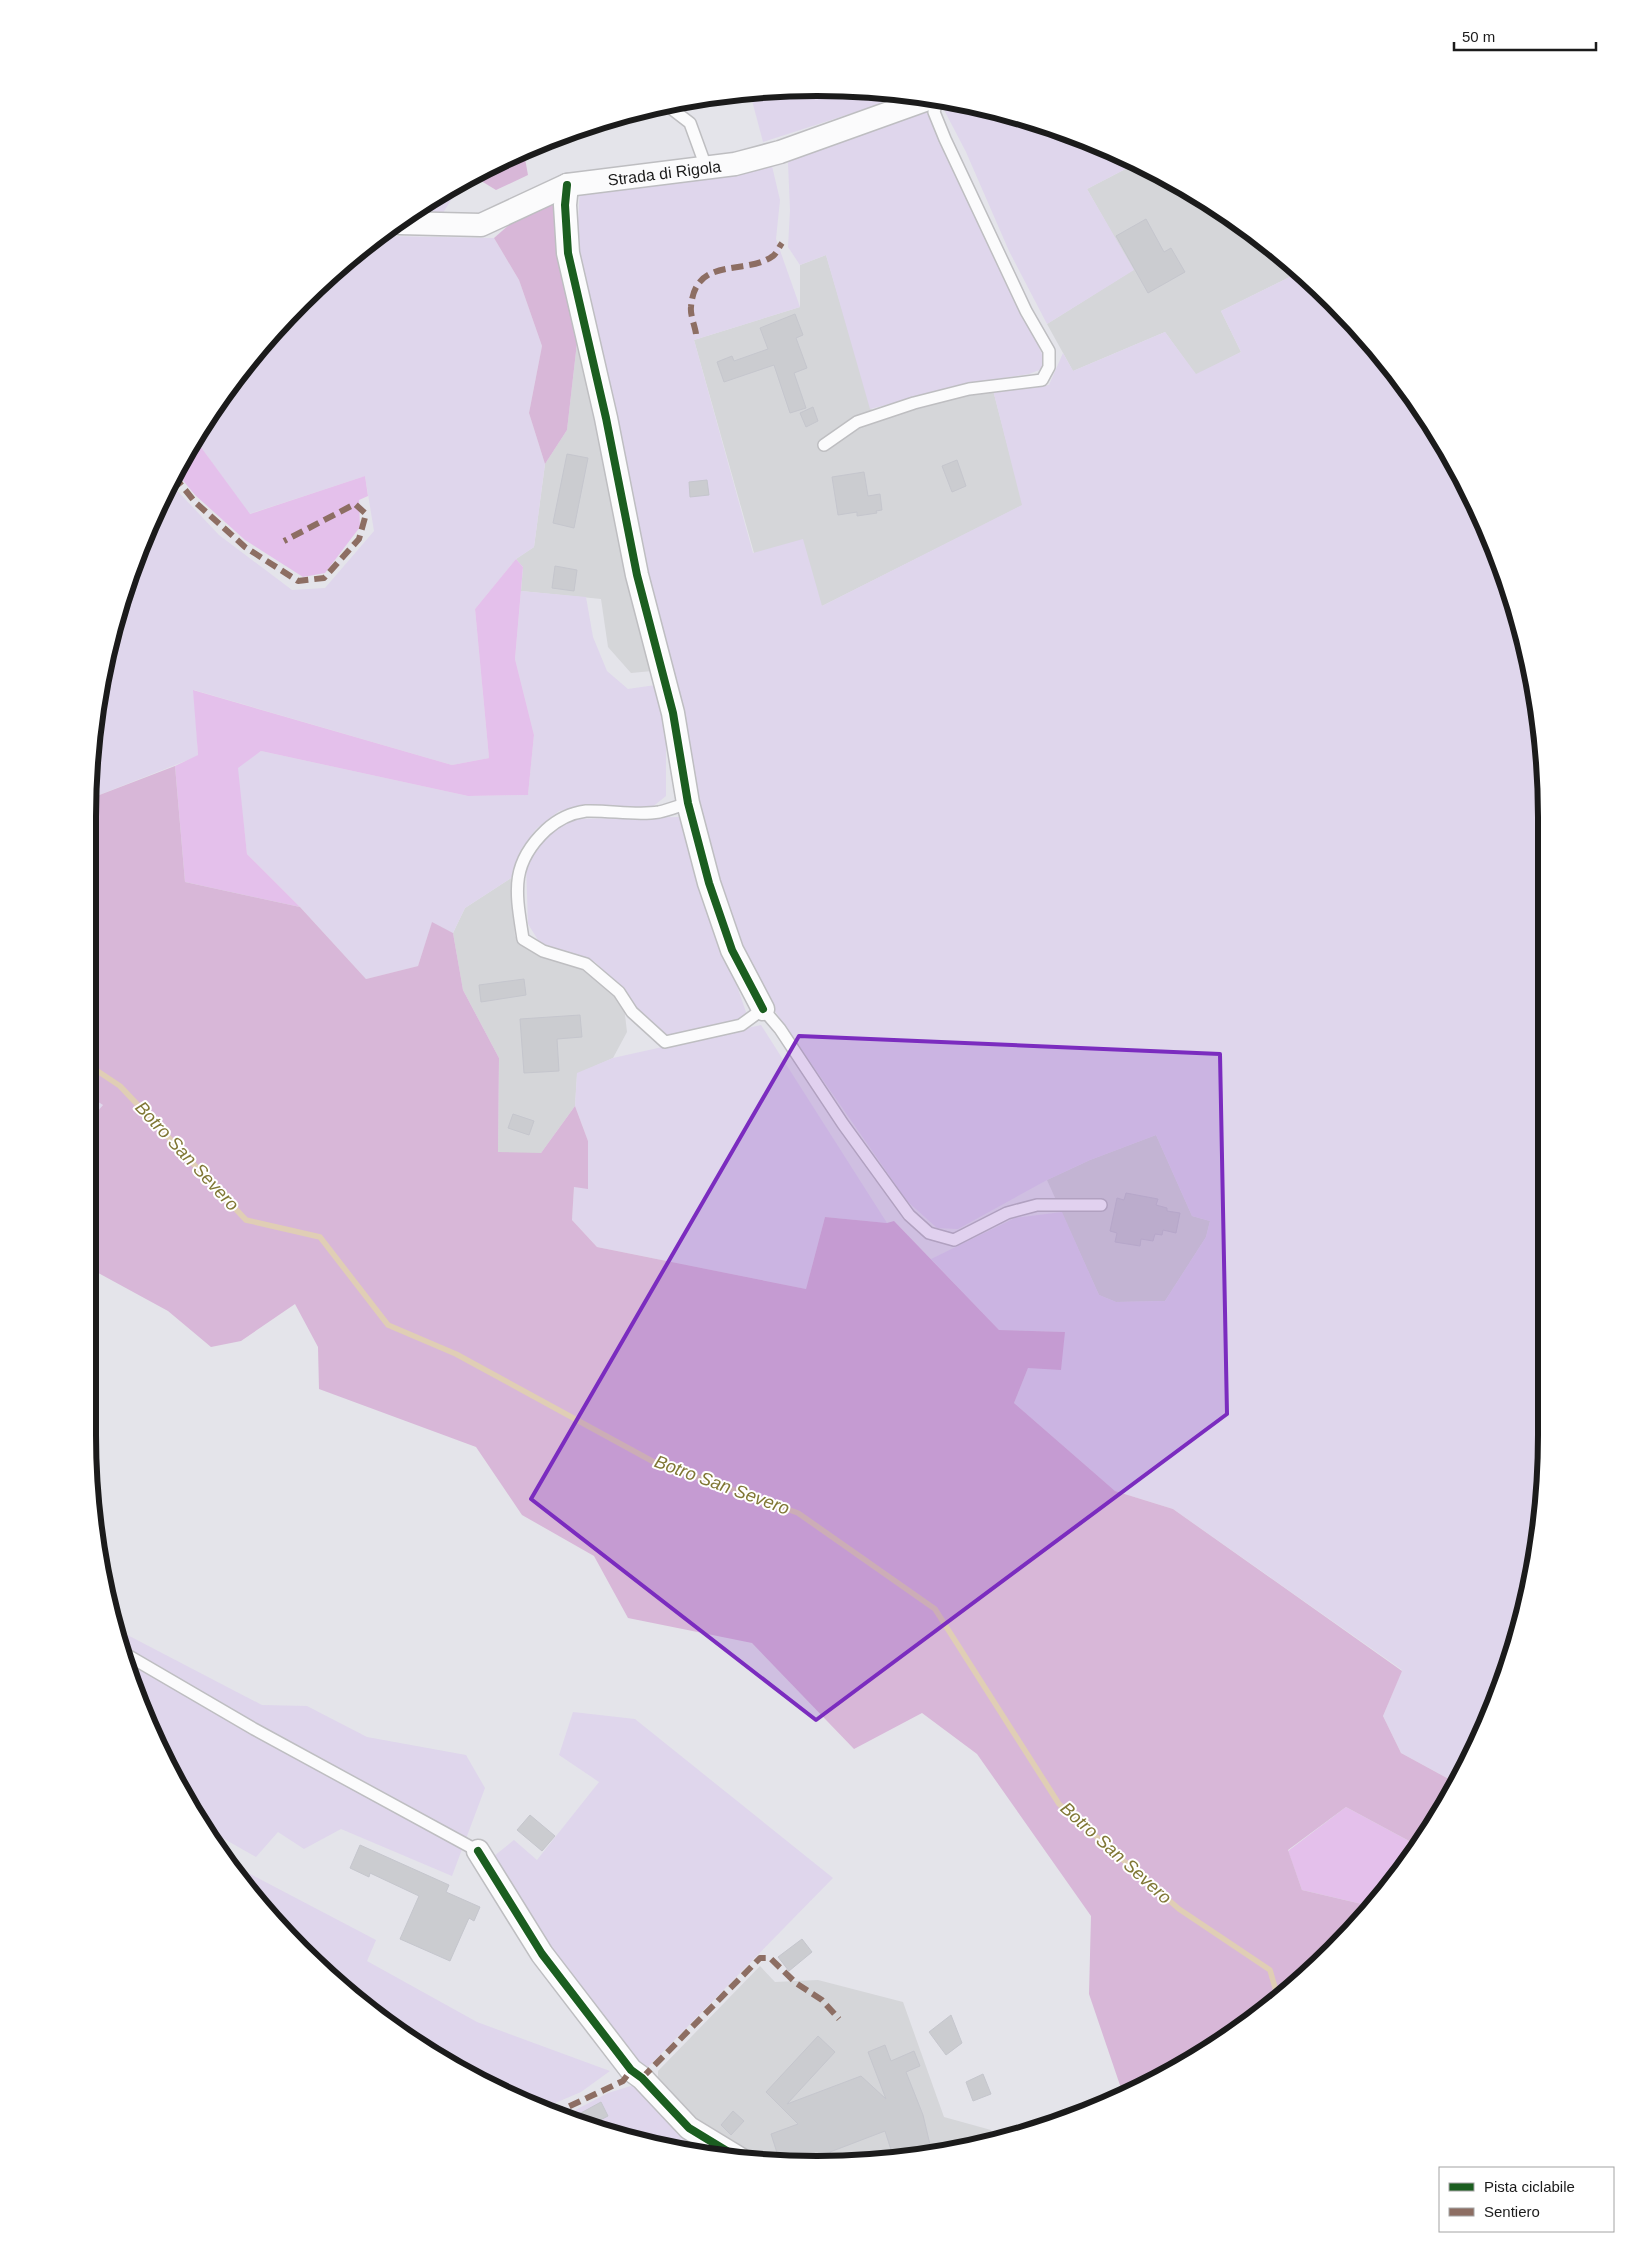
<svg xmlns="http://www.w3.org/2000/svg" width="1634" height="2252" font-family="Helvetica,sans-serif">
<rect width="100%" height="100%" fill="#e4e4ea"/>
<g fill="#d5d6d9">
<polygon points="1139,162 1261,238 1298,273 1221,311 1241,352 1196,375 1165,332 1073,371 1047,324 1133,270 1087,189"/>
<polygon points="826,255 875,421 942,402 993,390 1023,505 822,606 754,553 694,340 800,307 800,265"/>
<polygon points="578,334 652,671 631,673 608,647 601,599 521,591 523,567 516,559 534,547 545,464 567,430"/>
<polygon points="511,878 515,936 532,952 575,966 600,980 624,1006 627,1032 613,1058 577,1074 575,1106 541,1153 498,1153 499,1058 463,990 453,933 465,908"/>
<polygon points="1156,1135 1192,1216 1210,1221 1206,1237 1165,1301 1116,1302 1099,1295 1047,1180 1090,1160"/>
<polygon points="760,1966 775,1982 818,1980 903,2002 944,2117 991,2130 992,2137 912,2158 817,2164 745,2160 694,2123 658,2087 658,2071"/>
</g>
<g fill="#dfd6ec">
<polygon points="865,89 905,96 763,142 750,93"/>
<polygon points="949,103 1006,112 1139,162 1087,189 1134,270 1047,324 1009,251 966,152 942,106"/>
<polygon points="925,108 1043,356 1042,369 1029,374 975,382 870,409 826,255 800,265 788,247 790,210 788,163 800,150"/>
<polygon points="772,166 780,200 776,239 800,307 694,340 753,553 803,539 822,606 1022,505 993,390 1049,385 1063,353 1073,371 1165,332 1196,374 1241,352 1221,311 1298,273 1366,336 1449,452 1491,538 1540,721 1545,1482 1522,1624 1471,1758 1456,1783 1401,1753 1383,1716 1402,1670 1173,1509 1115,1491 1014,1403 1028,1368 1065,1332 999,1330 931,1259 1015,1218 1062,1212 1099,1295 1116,1302 1165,1301 1206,1237 1210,1221 1192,1216 1156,1135 1090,1160 1047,1180 958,1229 937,1228 907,1201 770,1004 744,956 727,908 697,805 646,578 634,507 577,239 580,189"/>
<polygon points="463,180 443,213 414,213 452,185"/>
<polygon points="382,236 494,238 519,280 542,346 529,413 545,464 534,547 516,559 475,609 489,758 452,765 194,690 198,756 89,799 102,674 143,538 170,483 219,535 292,590 325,588 374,531 365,476 249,514 195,439 268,336 336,268"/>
<polygon points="521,591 586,597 593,637 607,671 628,689 656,685 666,736 666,796 651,808 584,806 559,811 536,829 520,851 511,878 465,908 453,933 432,923 418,966 366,979 300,907 247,854 237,768 261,751 468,796 528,795 534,735 515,659"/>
<polygon points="679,817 748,1018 664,1036 640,1013 619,986 595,962 540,943 528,924 526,865 545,838 572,819"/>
<polygon points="761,1025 887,1223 825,1217 806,1289 597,1247 572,1220 574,1187 588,1188 588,1141 575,1106 577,1073 613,1058"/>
<polygon points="90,1097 103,1105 90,1120"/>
<polygon points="114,1628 262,1705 307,1706 367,1737 466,1755 485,1788 452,1876 341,1829 304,1849 278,1832 256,1857 203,1827 143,1714"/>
<polygon points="573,1712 635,1719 833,1878 647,2068 634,2065 560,1964 494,1856 514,1840 537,1860 599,1782 559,1755"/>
<polygon points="231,1864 376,1940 367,1961 477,2022 610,2071 581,2092 541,2109 495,2089 412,2042 336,1983"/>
<polygon points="634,2085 711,2156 583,2126 562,2117 608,2093"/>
</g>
<g fill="#e4c0eb">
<polygon points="195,439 250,514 365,476 368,496 359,500 360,527 325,573 303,577 245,540 195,495 176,472"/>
<polygon points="516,559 523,567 515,659 534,735 528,795 468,796 261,751 238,768 247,854 300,907 185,882 175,766 198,755 193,690 452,765 489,758 475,609"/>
<polygon points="1346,1807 1411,1842 1421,1838 1396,1879 1372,1905 1366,1905 1302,1890 1288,1851"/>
</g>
<g fill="#d8b7d8">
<polygon points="524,153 528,175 496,190 473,176"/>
<polygon points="560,197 578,334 567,430 545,464 529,413 542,346 519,280 494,238 527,209"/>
<polygon points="175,766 185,882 300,907 366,979 418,966 432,922 453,933 463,990 499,1058 498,1152 541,1153 575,1106 588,1141 588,1189 574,1187 572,1220 597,1247 806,1289 825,1217 887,1223 894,1221 999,1330 1065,1332 1061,1370 1028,1368 1014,1403 1115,1491 1173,1509 1402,1671 1383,1716 1401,1753 1456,1783 1421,1838 1411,1842 1346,1807 1288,1850 1302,1890 1366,1905 1372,1905 1298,1984 1222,2042 1123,2094 1089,1994 1091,1916 977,1754 922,1713 854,1749 752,1643 628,1618 594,1556 522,1515 476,1447 319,1389 318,1347 295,1304 241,1341 211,1347 168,1311 91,1269 90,1120 103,1105 90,1097 88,817 89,799"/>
</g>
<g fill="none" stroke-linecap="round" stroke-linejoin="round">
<polyline stroke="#e0ceb5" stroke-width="5.5" points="90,1066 120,1086 246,1220 320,1237 388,1325 456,1354 652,1461 798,1513 935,1609 1059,1804 1179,1909 1270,1970 1278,1998"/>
</g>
<g fill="#cbccd0" stroke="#c5c6cd">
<polygon points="1146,219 1164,252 1171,248 1185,272 1148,293 1116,236"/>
<polygon points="795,314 803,335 796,338 807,368 794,373 806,408 790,413 774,365 724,382 717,362 732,356 734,361 768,349 760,328"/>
<polygon points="813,407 818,421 806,427 800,413"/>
<polygon points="567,454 588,458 574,528 553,523"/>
<polygon points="957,460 966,486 952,492 942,466"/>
<polygon points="864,472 868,496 880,494 882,510 876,511 877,513 857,516 857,512 838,515 832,477"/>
<polygon points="707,480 709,495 690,497 689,482"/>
<polygon points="555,566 577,570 574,591 552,588"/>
<polygon points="524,979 526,995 481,1002 479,985"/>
<polygon points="580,1015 582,1037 557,1039 559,1071 524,1073 520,1019"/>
<polygon points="513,1114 534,1121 529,1135 508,1128"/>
<polygon points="1126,1193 1158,1199 1156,1205 1167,1208 1167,1211 1180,1213 1176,1233 1163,1230 1162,1235 1155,1234 1153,1241 1141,1239 1140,1246 1115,1242 1117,1233 1110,1231 1117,1198 1124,1200"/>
<polygon points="530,1815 555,1836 542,1851 517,1830"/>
<polygon points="360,1845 449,1885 446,1892 480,1907 474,1921 469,1918 450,1961 400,1939 419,1896 370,1873 369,1877 350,1868"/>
<polygon points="802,1939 812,1952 789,1971 778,1957"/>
<polygon points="951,2015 962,2043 946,2055 929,2032"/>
<polygon points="818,2036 835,2052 787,2104 861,2076 886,2099 868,2052 885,2045 891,2061 914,2051 920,2066 906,2072 923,2115 932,2153 912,2158 894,2159 885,2131 830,2152 834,2163 780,2162 771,2134 798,2124 766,2092"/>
<polygon points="983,2074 991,2094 973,2101 966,2082"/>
<polygon points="601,2102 608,2116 587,2127 568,2120"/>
<polygon points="733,2111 744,2121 731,2135 721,2125"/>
</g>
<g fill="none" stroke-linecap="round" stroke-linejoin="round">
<defs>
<g id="service">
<polyline points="668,106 690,123 706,167"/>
<polyline points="824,445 857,422 914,403 969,389 1042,380 1049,367 1049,351 1026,311 945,139 934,112 937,101"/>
<path d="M688,803c-10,3 -19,7 -29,9 -23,4 -49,-2 -73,-1 -16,2 -29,9 -40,19 -37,35 -30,63 -23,109l20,12 43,13 33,28 13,20 33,30 76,-17 22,-16 17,20 63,95 66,91 20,18 25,7 53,-27 30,-8h64"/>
<polyline points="122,1652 254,1729 478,1851"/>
</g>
<g id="minor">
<polyline points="567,185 565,205 568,253 606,418 637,575 673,713 688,803 709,883 732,950 763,1009"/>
<path id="s1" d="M399,223l82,2 86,-40 168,-21 45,-12 148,-53"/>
<polyline points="478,1851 542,1954 631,2070 642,2078 689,2128 740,2159"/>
</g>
</defs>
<use href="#service" stroke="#bebec1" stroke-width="14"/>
<use href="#minor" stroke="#bebec1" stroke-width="25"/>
<use href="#service" stroke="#fbfbfc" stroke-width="11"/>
<use href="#minor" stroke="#fbfbfc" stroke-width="22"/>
<g stroke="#8d6e63" stroke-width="6" stroke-dasharray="12 6" stroke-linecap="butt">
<path d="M696,334c-1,-8 -6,-19 -5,-27 4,-52 54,-31 82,-51 4,-3 6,-9 9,-13"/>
<polyline points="174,476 195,502 245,547 298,581 324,578 359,539 366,514 355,504 284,541"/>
<polyline points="642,2078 760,1958 770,1958 796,1983 822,2000 839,2019"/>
<polyline points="553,2114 623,2081 631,2070"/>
</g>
<defs>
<g id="cycleway">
<polyline points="567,185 565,205 568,253 606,418 637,575 673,713 688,803 709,883 732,950 763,1009"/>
<polyline points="478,1851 542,1954 631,2070 642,2078 689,2128 740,2159"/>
</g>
</defs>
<use href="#cycleway" stroke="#fff" stroke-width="11"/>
<use href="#cycleway" stroke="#1b5e20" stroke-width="8"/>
</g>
<path fill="#7b2cbf" fill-opacity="0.2" stroke="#7b2cbf" stroke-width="4" stroke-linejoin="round" d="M799,1036l421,18 7,360 -411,306 -285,-221z"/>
<g text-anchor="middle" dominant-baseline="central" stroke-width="4" stroke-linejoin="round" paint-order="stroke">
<g font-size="16" fill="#1b1b1b" stroke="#fff">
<text stroke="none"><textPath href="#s1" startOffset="275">Strada di Rigola</textPath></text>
</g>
<g font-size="18" font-style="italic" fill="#807735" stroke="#fff">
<text transform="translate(187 1156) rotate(47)">Botro San Severo</text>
<text transform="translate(722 1485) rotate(20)">Botro San Severo</text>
<text transform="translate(1116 1853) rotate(42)">Botro San Severo</text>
</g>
</g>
<path d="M0 0H1634V2252H0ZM817 96H817A721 721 0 0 1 1538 817V1435A721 721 0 0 1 817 2156H817A721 721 0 0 1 96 1435V817A721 721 0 0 1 817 96Z" fill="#fff" fill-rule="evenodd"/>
<path fill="none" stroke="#1b1b1b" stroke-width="6" d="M817 96H817A721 721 0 0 1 1538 817V1435A721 721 0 0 1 817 2156H817A721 721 0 0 1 96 1435V817A721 721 0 0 1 817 96Z"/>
<rect x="1439" y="2167" width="175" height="65" fill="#ffffff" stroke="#a4a4a4"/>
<rect x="1449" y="2183" width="25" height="8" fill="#1b5e20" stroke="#a4a4a4"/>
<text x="1484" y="2192" font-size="15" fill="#1b1b1b">Pista ciclabile</text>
<rect x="1449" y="2208" width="25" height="8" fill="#8d6e63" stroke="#a4a4a4"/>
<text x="1484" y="2217" font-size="15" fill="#1b1b1b">Sentiero</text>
<path d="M1454 42v8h142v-8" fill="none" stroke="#1b1b1b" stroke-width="2.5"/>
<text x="1462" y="42" font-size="15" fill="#1b1b1b" stroke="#ffffff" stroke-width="4" paint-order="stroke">50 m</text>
</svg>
